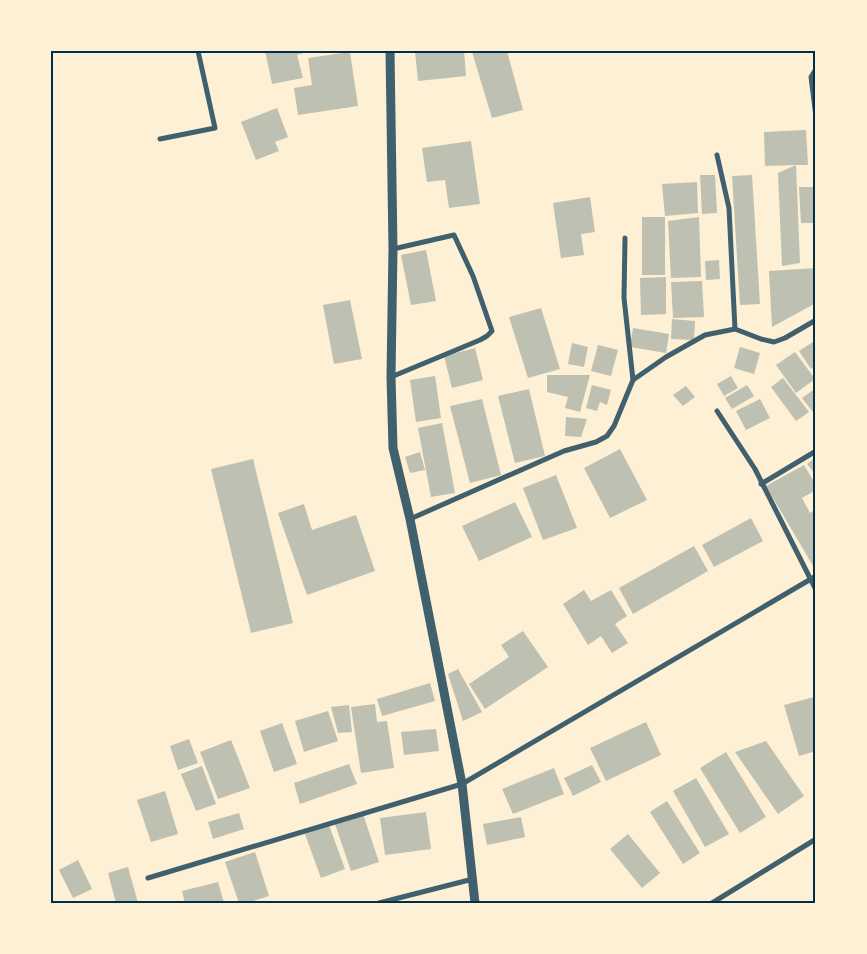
<svg xmlns="http://www.w3.org/2000/svg" width="867" height="954" font-family="'Nunito Sans',sans-serif">
<rect width="100%" height="100%" fill="#fdf0d5"/>
<g fill="#bec0b2">
<polygon points="265,51 309,51 297,55 303,78 272,84"/>
<polygon points="415,51 464,51 466,76 418,81"/>
<polygon points="476,51 507,51 523,110 492,118 472,52"/>
<polygon points="350,52 358,106 298,115 294,88 312,85 308,58"/>
<polygon points="277,108 288,137 275,142 279,151 256,160 241,122"/>
<polygon points="806,130 808,165 796,165 800,263 782,266 778,173 796,165 765,166 764,132"/>
<polygon points="471,141 480,204 449,208 445,180 427,182 422,148"/>
<polygon points="700,175 715,175 717,213 702,214"/>
<polygon points="752,175 760,304 740,305 732,176"/>
<polygon points="697,182 698,213 665,216 662,184"/>
<polygon points="799,187 814,187 816,223 801,223"/>
<polygon points="590,197 595,232 581,234 584,255 561,258 553,203"/>
<rect x="642" y="217" width="23" height="58"/>
<polygon points="699,217 701,277 671,278 668,221"/>
<polygon points="426,250 436,301 411,305 401,255"/>
<polygon points="719,260 720,279 706,280 705,261"/>
<polygon points="816,268 816,303 772,327 769,271"/>
<polygon points="666,277 666,314 641,315 640,278"/>
<polygon points="702,281 704,317 673,318 671,282"/>
<polygon points="350,300 362,359 334,364 323,305"/>
<polygon points="541,308 560,369 528,378 509,317"/>
<polygon points="672,319 695,321 694,340 671,339"/>
<polygon points="633,328 669,334 666,353 630,347"/>
<polygon points="816,340 816,365 811,369 799,351"/>
<polygon points="572,343 588,347 584,367 568,364"/>
<polygon points="598,345 618,350 611,376 591,371"/>
<polygon points="740,347 760,353 754,374 734,368"/>
<polygon points="475,348 483,380 452,388 444,356"/>
<polygon points="795,352 815,379 796,393 776,365"/>
<polygon points="547,375 590,375 580,412 565,408 568,397 547,392"/>
<polygon points="435,376 441,418 416,422 410,380"/>
<polygon points="731,376 738,388 724,396 717,384"/>
<polygon points="783,378 809,412 796,421 771,387"/>
<polygon points="592,385 611,390 607,405 600,402 597,411 586,408"/>
<polygon points="747,385 754,396 732,409 725,398"/>
<polygon points="686,386 695,397 683,406 673,395"/>
<polygon points="816,388 816,416 802,398"/>
<polygon points="529,389 545,456 515,463 498,396"/>
<polygon points="482,399 501,475 470,483 450,406"/>
<polygon points="760,399 770,418 746,430 736,411"/>
<polygon points="566,417 587,419 581,437 565,436"/>
<polygon points="442,423 455,493 431,497 418,428"/>
<polygon points="620,449 647,500 610,518 584,468"/>
<polygon points="420,452 425,470 410,473 405,457"/>
<polygon points="816,457 816,475 807,464"/>
<polygon points="253,459 293,623 251,633 211,469"/>
<polygon points="804,465 816,485 816,490 802,498 810,513 816,509 816,565 813,566 766,486"/>
<polygon points="556,475 577,528 543,540 523,488"/>
<polygon points="515,502 532,537 479,561 462,526"/>
<polygon points="304,504 312,530 356,515 375,571 307,595 278,513"/>
<polygon points="751,518 763,541 714,567 702,545"/>
<polygon points="694,546 708,571 633,614 619,588"/>
<polygon points="584,590 591,601 611,590 627,616 615,624 628,643 612,653 601,636 588,645 563,604"/>
<polygon points="523,631 548,667 485,709 469,684 509,657 501,645"/>
<polygon points="458,669 482,712 463,721 448,674"/>
<polygon points="430,683 435,701 382,716 377,699"/>
<polygon points="814,697 816,701 816,751 799,756 784,705"/>
<polygon points="375,704 377,722 387,721 394,768 361,773 351,707"/>
<polygon points="349,705 352,732 338,733 331,707"/>
<polygon points="328,711 338,741 304,752 295,721"/>
<polygon points="646,722 661,755 606,781 590,748"/>
<polygon points="282,723 297,764 274,772 260,731"/>
<polygon points="436,729 439,751 404,755 401,732"/>
<polygon points="189,739 198,763 178,770 170,746"/>
<polygon points="231,740 250,788 218,799 200,752"/>
<polygon points="766,741 804,796 778,814 735,752"/>
<polygon points="726,752 766,817 740,833 700,768"/>
<polygon points="349,764 357,784 300,804 294,783"/>
<polygon points="592,765 601,782 573,796 564,778"/>
<polygon points="202,766 216,804 196,811 181,774"/>
<polygon points="554,768 564,794 513,814 502,789"/>
<polygon points="696,778 729,834 705,847 673,791"/>
<polygon points="165,791 178,834 151,842 137,800"/>
<polygon points="667,801 700,853 683,864 650,812"/>
<polygon points="426,812 431,849 385,855 380,818"/>
<polygon points="239,813 244,829 213,839 208,822"/>
<polygon points="363,814 379,862 351,871 335,824"/>
<polygon points="521,817 525,837 487,845 483,824"/>
<polygon points="329,825 345,869 321,878 305,834"/>
<polygon points="628,834 660,873 642,888 610,849"/>
<polygon points="255,852 269,896 247,903 239,903 225,862"/>
<polygon points="78,860 92,889 73,898 59,870"/>
<polygon points="128,867 138,903 116,903 108,873"/>
<polygon points="218,882 224,903 185,903 182,891"/>
</g>
<g fill="none" stroke-linecap="round" stroke-linejoin="round">
<g stroke="#3f606c" stroke-width="5">
<polyline points="816,69 811,77 816,117"/>
<polyline points="160,139 215,128 198,51"/>
<polyline points="717,155 729,208 735,329"/>
<polyline points="625,238 624,298 633,380"/>
<polyline points="391,377 480,340 487,336 492,331 473,276 454,235 393,249"/>
<polyline points="717,411 755,469 816,590"/>
<polyline points="761,484 816,451"/>
<polyline points="410,519 564,451 596,442 607,436 614,426 633,380 666,357 705,335 735,329 761,339 774,342 785,338 816,320"/>
<polyline points="148,878 462,784 816,576"/>
<polyline points="379,903 473,879"/>
<polyline points="712,903 816,839"/>
</g>
<polyline stroke="#3f606c" stroke-width="9" points="390,51 393,249 391,377 393,448 410,519 462,784 475,903"/>
</g>
<rect width="867" height="954" fill="none" stroke="#fdf0d5" stroke-width="105"/>
<rect x="52" y="52" width="762" height="850" fill="none" stroke="#003049" stroke-width="2"/>
</svg>
